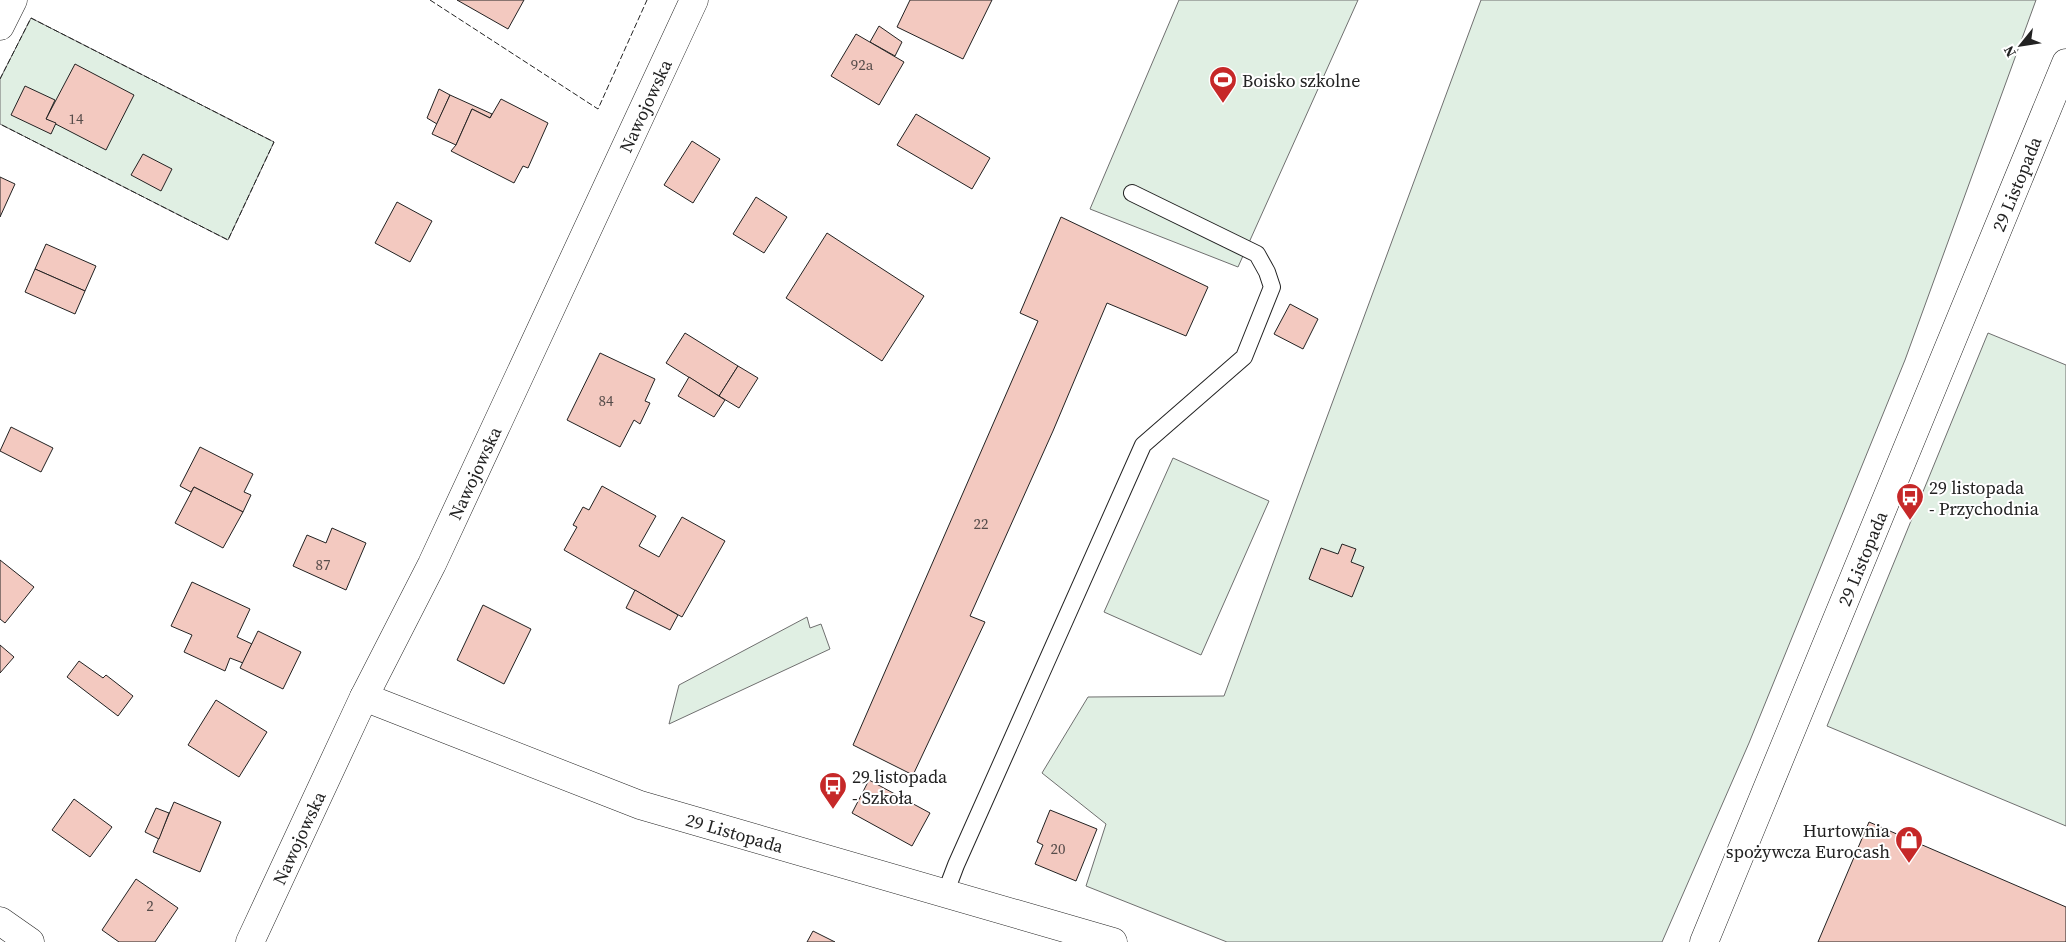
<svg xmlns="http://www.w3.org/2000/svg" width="2066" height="942" font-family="'Source Serif 4',serif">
<rect width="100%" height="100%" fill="#fff"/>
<g fill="#e0efe3" stroke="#6f6f6f">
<polygon points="1179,0 1358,0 1238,267 1090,209"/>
<polygon points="1481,0 2036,0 1905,360 1749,743 1662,942 1227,942 1086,886 1106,824 1042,773 1088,697 1224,696"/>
<polygon points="31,18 274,142 228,240 0,124 0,79"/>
<polygon points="1988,333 2066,365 2066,826 1827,726"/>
<polygon points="1173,458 1269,501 1201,655 1104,612"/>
<polygon points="807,617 810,628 821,624 830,649 669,724 679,685"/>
</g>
<g fill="#f3c9c0" stroke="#222">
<polygon points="457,0 524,0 508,29"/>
<polygon points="910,0 992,0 963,59 897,27"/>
<polygon points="879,26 902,42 895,56 870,42"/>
<polygon points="856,34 904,62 879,105 831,76"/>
<polygon points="75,64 134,95 106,150 46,119"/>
<polygon points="25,86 55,100 46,119 56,123 51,134 11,115"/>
<polygon points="439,89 450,95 437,124 427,118"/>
<polygon points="450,95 492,114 490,118 472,109 456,145 432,134"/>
<polygon points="501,99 548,123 528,168 523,166 514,183 451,151 456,145 472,109 490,118"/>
<polygon points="916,114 990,158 972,189 897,145"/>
<polygon points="692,141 720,159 693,203 664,185"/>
<polygon points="143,154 172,169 161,191 131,175"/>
<polygon points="0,177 15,184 0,217"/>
<polygon points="756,197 787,217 764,253 733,234"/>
<polygon points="397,202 432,221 410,262 375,243"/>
<polygon points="1061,217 1208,287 1186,336 1107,303 1053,431 970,616 985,622 913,775 853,745 1038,321 1020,313"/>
<polygon points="827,233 924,296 882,361 786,298"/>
<polygon points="46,244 96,266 85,291 35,269"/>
<polygon points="35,269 85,291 75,314 25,292"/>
<polygon points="1290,304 1318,319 1303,349 1274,334"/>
<polygon points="685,333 738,366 719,396 666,363"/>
<polygon points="600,353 655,379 645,401 650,403 640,424 634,420 620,447 567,420"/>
<polygon points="738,366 758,378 739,408 719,396"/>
<polygon points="689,377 725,400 714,417 678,396"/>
<polygon points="11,427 53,448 41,472 0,451"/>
<polygon points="200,447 253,474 244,492 251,495 243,512 194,487 191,492 180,486"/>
<polygon points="602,486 656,516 639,546 659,557 682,517 725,541 682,617 564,550 577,527 573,525 583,507 589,510"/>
<polygon points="194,487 243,512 223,548 175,523"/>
<polygon points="332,528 366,543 346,590 293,566 307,535 326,543"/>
<polygon points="1342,544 1356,549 1351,562 1364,567 1352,597 1309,579 1321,548 1338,554"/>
<polygon points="0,560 34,587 5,623 0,619"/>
<polygon points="192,582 250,609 237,637 252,644 243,663 230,658 225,671 184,652 192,635 171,626"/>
<polygon points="635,590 678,615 670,630 626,608"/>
<polygon points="483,605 531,629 504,684 457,660"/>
<polygon points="258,631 301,652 283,689 240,668"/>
<polygon points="0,645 14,657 0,673"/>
<polygon points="79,661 103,678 106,675 133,696 118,716 67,677"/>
<polygon points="216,700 267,732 239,777 188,745"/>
<polygon points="869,780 930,813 912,846 852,813"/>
<polygon points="74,799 112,827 90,857 52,830"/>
<polygon points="174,802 221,822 200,872 153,852"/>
<polygon points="156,808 169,813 159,839 145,832"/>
<polygon points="1050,810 1097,829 1076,881 1035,864 1043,845 1037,842"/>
<polygon points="1869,822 2066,907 2066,942 1818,942"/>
<polygon points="136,879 178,908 155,942 119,942 102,930"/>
<polygon points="813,931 835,942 807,942"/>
</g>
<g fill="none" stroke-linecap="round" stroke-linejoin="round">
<defs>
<polyline id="service" points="945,894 956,865 1143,445 1244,357 1272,287 1267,272 1257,254 1132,193"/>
<g id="minor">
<polyline points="0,26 13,0"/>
<polyline points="0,921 30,942"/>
<path id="s1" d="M1704,942l362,-879"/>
</g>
<g id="tertiary">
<path id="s2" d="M364,697l276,108 473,137"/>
<path id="s3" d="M250,942l114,-245 68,-133 262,-564"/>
</g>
</defs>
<use href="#service" stroke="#222" stroke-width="18"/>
<use href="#minor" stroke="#222" stroke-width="29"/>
<use href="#tertiary" stroke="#222" stroke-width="29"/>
<use href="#service" stroke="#fff" stroke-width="16"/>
<use href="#minor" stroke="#fff" stroke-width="28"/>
<use href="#tertiary" stroke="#fff" stroke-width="28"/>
<g stroke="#222" stroke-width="1" stroke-dasharray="6 2.5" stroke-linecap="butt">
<polyline points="430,0 598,109 647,0"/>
<polyline points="0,79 31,18 274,142 228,240 0,124"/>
</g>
</g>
<defs>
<symbol id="stadium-pin" viewBox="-11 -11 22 30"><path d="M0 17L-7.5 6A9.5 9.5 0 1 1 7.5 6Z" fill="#c62828" stroke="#fff"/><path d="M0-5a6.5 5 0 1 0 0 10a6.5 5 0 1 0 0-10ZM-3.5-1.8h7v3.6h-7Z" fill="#fff"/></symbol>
<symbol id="bus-pin" viewBox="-11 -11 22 30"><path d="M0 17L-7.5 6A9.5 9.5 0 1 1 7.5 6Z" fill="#c62828" stroke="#fff"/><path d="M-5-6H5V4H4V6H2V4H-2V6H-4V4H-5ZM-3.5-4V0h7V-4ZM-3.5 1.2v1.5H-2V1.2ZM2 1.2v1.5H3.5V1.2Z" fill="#fff"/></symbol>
<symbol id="shop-pin" viewBox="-11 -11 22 30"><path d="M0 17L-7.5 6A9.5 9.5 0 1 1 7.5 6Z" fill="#c62828" stroke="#fff"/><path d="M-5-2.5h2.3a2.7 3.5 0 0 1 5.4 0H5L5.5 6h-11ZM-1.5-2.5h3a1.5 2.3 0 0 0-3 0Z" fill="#fff"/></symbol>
</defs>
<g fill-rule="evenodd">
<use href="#stadium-pin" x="1207" y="64" width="32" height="43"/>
<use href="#bus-pin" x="1894" y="481" width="32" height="43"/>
<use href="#bus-pin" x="817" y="770" width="32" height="43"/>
<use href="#shop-pin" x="1893" y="824" width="32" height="43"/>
</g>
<g text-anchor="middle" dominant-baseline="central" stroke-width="4" stroke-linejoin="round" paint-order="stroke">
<g font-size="15" fill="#564c4a">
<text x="862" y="64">92a</text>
<text x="76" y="118">14</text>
<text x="606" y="400">84</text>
<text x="981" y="523">22</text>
<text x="323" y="564">87</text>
<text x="1058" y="848">20</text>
<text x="150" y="905">2</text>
</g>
<g font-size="18" fill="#222" stroke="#fff" text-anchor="start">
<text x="1242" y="80">Boisko szkolne</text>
<text x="1929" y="487">29 listopada<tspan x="1929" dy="21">- Przychodnia</tspan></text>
<text x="852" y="776">29 listopada<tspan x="852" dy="21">- Szkoła</tspan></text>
<text x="1890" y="830" text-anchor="end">Hurtownia<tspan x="1890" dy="21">spożywcza Eurocash</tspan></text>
</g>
<g font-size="18" fill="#222" stroke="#fff">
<text stroke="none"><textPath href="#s3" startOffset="925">Nawojowska</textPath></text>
<text stroke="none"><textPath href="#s1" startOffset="820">29 Listopada</textPath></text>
<text stroke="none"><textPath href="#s3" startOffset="520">Nawojowska</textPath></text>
<text stroke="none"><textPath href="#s1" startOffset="415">29 Listopada</textPath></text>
<text stroke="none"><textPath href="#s2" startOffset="395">29 Listopada</textPath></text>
<text stroke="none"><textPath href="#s3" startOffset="115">Nawojowska</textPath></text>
</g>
</g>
<g transform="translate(2021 45) rotate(240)" stroke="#ffffff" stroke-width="4" paint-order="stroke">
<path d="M0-4L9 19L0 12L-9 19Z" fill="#222222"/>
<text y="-8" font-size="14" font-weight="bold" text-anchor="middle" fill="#222222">N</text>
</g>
</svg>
